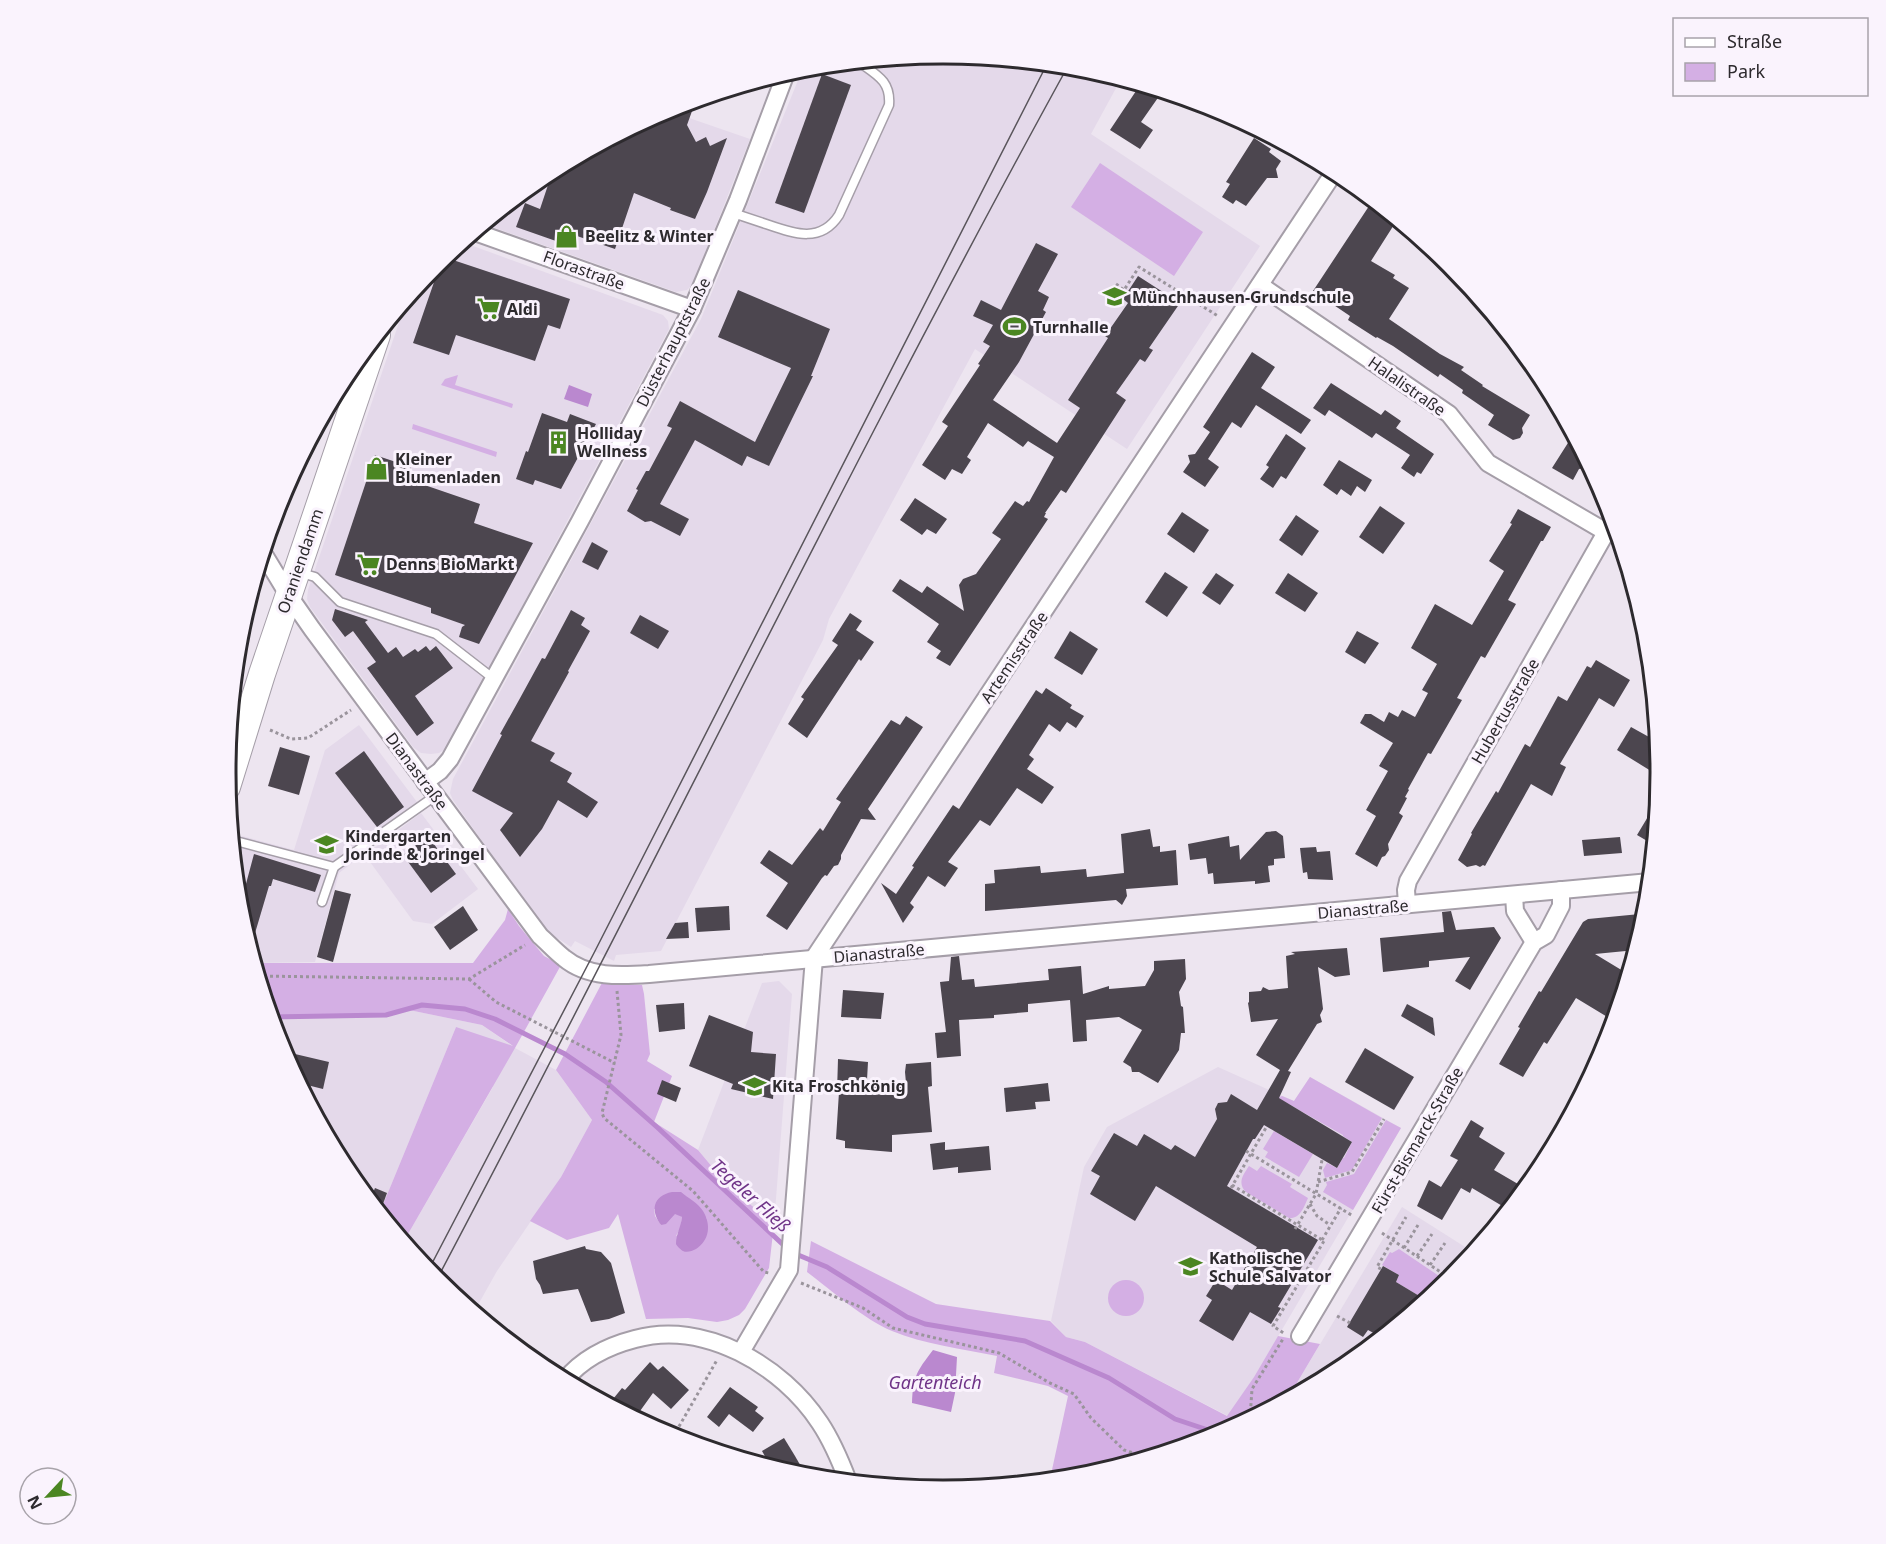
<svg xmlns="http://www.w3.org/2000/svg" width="1886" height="1544" font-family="'Noto Sans',sans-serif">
<rect width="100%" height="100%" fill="#ede5f0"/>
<g fill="#e4d9ea">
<polygon points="943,54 1083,68 1121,79 1091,134 1260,246 1127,449 975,349 829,619 823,640 661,951 616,955 614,961 575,941 571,947 545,930 453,800 450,793 453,779 701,319 803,68"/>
<polygon points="666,110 750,139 693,284 687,290 676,292 484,224 544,175"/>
<polygon points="462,242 663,315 668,321 669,329 447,748 439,753 431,754 421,753 413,747 310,607 307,599 308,590 407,299 436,264"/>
<polygon points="359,725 417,802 355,847 361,856 339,873 315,962 254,963 239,912 234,868 242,836 294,850 325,750"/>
<polygon points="421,813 478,889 432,924 413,921 365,855"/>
<polygon points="779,981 792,994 774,1224 729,1187 698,1150 762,983"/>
<polygon points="409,1010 482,1025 515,1048 556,1070 592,1120 561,1177 497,1271 474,1312 435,1279 404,1241 493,1087 456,1027 380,1212 346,1171 280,1046 270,1017 386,1015"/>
<polygon points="1218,1067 1294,1101 1310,1077 1401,1128 1254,1377 1228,1416 1085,1342 1066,1337 1051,1321 1084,1167 1107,1127"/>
<polygon points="1402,1207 1473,1252 1450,1280 1342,1369 1288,1398"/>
</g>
<g fill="#d4afe4" fill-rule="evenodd">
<polygon points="1100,163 1203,232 1174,276 1071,207"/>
<polygon points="458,375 455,385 513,404 512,408 441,385 445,379"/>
<polygon points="413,424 497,452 496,457 412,429"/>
<polygon points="508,909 519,926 544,956 561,965 515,1048 404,1241 380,1212 456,1027 513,1046 482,1025 409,1010 386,1015 270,1017 254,963 473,963 505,920"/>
<path d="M604,979l14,5 24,1 2,9 6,60 -3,7 25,15 -18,46 44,28 31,37 45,37 -5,44 -24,41 -6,6 -11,5 -11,2 -29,-4 -42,1 -28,-105 -9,14 -42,12 -37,-19 31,-44 31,-57 -36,-50zM654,1209l53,9 -31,18 5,-9 1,-10 -7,-4 -14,12 -6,-9z"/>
<polygon points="1310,1077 1382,1118 1352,1170 1325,1178 1323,1170 1327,1163 1337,1168 1343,1158 1344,1158 1352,1142 1343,1136 1343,1135 1278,1098 1282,1096 1294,1101"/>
<polygon points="1386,1120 1401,1128 1353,1210 1323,1192 1327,1185 1326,1182 1354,1174"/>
<polygon points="1274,1131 1313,1154 1299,1177 1265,1157 1268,1152 1263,1149"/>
<path d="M1249,1166l8,5 4,-5 31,18 -2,3 18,11c-4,9 -8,21 -19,20l-43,-26c-9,-9 -3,-17 3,-26z"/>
<path d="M811,1241l125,63 114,17 16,16 19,5 142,74 27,-39 24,-41 42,8 -32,54 -71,37 -134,41 -33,3 18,-83 -20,-10 -54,-13 3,-17c-34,-7 -74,-12 -105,-25 -27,-11 -61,-41 -85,-59z"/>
<polygon points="1399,1249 1448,1282 1426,1300 1396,1282 1399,1275 1382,1265 1390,1252 1392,1253"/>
<circle cx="1126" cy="1298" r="18"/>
</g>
<g fill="#ba88cf">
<polygon points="569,385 592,394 588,407 564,399"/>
<path d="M672,1192h9c7,6 17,11 22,19 8,13 7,29 -7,38 -4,2 -9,4 -13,2 -1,0 -7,-6 -7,-7 0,-10 5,-17 6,-27l-7,-3 -9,10 -5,1c-11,-15 -8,-29 11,-33z"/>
<path d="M933,1350l24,7 -2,36 -4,19 -39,-9c1,-27 5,-32 21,-53z"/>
</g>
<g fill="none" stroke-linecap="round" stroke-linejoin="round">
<polyline stroke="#ba88cf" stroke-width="5" points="270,1017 386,1015 422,1005 465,1009 495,1019 565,1054 606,1082 658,1128 791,1252 827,1267 907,1317 925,1324 1025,1341 1109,1378 1175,1419 1220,1434"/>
</g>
<g fill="#4c464f">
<polygon points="822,74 851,85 804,213 775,203"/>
<polygon points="1140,85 1162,92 1141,122 1153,130 1140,149 1110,130"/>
<polygon points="696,100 687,125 696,142 706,137 710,146 727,138 707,192 695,219 670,210 671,208 634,193 615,249 577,236 573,247 516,227 525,203 540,209 553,170 602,144 612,148 615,137 669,109"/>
<polygon points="1254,138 1271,149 1269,152 1281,161 1276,169 1278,178 1267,178 1246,206 1236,200 1233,204 1222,197 1230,184 1226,182"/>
<polygon points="1373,200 1397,220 1371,261 1395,275 1393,278 1409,288 1389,319 1440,354 1464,367 1461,370 1483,385 1482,386 1530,415 1522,428 1523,433 1520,438 1513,440 1488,425 1494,415 1462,393 1463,390 1440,374 1438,377 1393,346 1377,337 1376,338 1348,320 1350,316 1313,291"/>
<polygon points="1036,243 1058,254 1038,291 1049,297 1043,310 1046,312 1019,362 993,400 1057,443 1080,408 1068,400 1108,338 1105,336 1128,303 1123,299 1138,276 1180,303 1149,348 1153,350 1145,362 1140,359 1116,393 1126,400 1066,493 1061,490 1045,513 1046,513 1044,517 1048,519 950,666 936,658 941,651 927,642 939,624 892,591 900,579 922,593 927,586 964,611 959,585 963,579 976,574 1001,539 992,533 1015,501 1023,506 1027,501 1029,502 1054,457 1028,441 1023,447 988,423 967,457 971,460 962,474 952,469 945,480 922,465 948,426 942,422 980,365 978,364 990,346 983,342 993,325 973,316 981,300 1001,310"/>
<polygon points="444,257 570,299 560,329 548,325 535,361 456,335 449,355 413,343 442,259"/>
<polygon points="738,290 830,329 811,376 813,376 769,466 747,456 742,466 695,440 660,504 689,519 680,536 651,521 645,522 627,511 638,490 636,489 646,471 649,471 672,428 667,426 680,401 755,442 791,368 718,337"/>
<polygon points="1252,352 1275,367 1261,388 1311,420 1301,434 1256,405 1241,428 1232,422 1208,459 1219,467 1205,487 1183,472 1190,462 1188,455 1195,454 1210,432 1203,427"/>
<polygon points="1331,383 1381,415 1385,410 1401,421 1396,428 1434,454 1421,474 1417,472 1414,477 1401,468 1410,455 1376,433 1372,438 1329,410 1325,416 1313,408"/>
<polygon points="542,413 567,422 570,414 596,424 561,489 535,480 533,485 516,479 526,451 528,452"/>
<polygon points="1286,434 1306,448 1286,479 1281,476 1273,488 1260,479 1269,467 1266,465"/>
<polygon points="1573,435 1590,467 1579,469 1573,480 1552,468"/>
<polygon points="375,455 411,467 407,479 480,504 474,523 533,543 479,644 459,637 462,627 465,625 431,613 431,608 335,575"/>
<polygon points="1339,460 1372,480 1365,492 1357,486 1351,496 1341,489 1337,495 1323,485"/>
<polygon points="915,498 947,519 936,534 927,529 922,535 900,520"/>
<polygon points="1380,506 1405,523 1383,554 1359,537"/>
<polygon points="1518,509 1551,527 1543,541 1541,541 1508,600 1516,604 1485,658 1481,656 1457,698 1462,700 1431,754 1428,753 1408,789 1409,790 1405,797 1407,798 1399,813 1403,816 1388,844 1389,850 1385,856 1382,857 1377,867 1355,854 1376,816 1366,810 1388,771 1379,766 1393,743 1360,723 1365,714 1371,714 1384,722 1389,712 1398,717 1402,710 1415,717 1428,693 1422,690 1437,664 1411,648 1435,604 1472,625 1504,571 1489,561 1512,524 1510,523"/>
<polygon points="1182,512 1209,530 1194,553 1167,534"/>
<polygon points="1296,515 1319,531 1302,556 1279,540"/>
<polygon points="592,542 608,551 598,570 582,562"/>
<polygon points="1165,572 1188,587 1167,617 1145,602"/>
<polygon points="1216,573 1234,585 1220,605 1202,593"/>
<polygon points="1288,573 1318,593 1305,612 1275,593"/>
<polygon points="335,609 368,620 365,622 388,653 396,647 403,657 415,649 418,652 426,646 430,651 436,646 453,668 415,696 434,723 417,736 367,668 376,662 353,631 345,637 332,620"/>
<polygon points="571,610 585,618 581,625 590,631 568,671 569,672 531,741 555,753 550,761 572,773 567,782 598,802 587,818 558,800 542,829 520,857 500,830 513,813 472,791 502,735 500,734 519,700 542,658 545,659"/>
<polygon points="850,613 862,621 856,630 874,642 861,661 859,659 807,738 788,724 804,699 801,697 838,645 832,641"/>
<polygon points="640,615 669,631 658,649 630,633"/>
<polygon points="1070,631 1098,649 1082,675 1054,658"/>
<polygon points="1357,631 1379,643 1365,664 1345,652"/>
<polygon points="1596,660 1630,680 1614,707 1599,698 1560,764 1566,767 1552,796 1531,784 1485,866 1483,865 1480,867 1476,865 1467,867 1458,860 1472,834 1471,833 1496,791 1498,793 1525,744 1530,747 1558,696 1567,701 1587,666 1591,668"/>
<polygon points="1046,688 1072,705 1070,708 1084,716 1076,728 1067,722 1060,732 1049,724 1029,755 1034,759 1027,769 1054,787 1042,804 1017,788 990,826 980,820 948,862 958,868 945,887 928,876 910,903 914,907 903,923 881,883 896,894 914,867 912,866 953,805 959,809 1036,690 1042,694"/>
<polygon points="906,716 923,727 868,809 876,820 861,819 841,855 841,859 838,865 834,866 827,876 825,875 822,878 787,930 766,916 788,883 760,863 769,850 792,865 820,828 823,831 841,802 836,799 891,720 900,725"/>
<polygon points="1631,727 1658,742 1660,758 1651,771 1617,750"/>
<polygon points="280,747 310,756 299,795 268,786"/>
<polygon points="364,751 404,807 377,827 335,773"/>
<polygon points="1658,800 1655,833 1654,845 1637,835"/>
<polygon points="1150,829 1153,847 1160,846 1160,852 1176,850 1178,885 1126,889 1127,896 1122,905 1116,900 985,911 985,884 995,883 994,870 1040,866 1041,873 1086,869 1087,877 1124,873 1121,834"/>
<polygon points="1276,831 1283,836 1285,858 1274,859 1274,865 1268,866 1270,882 1255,884 1255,881 1214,884 1213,873 1208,874 1206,858 1190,860 1188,844 1229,836 1230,847 1239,845 1240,860 1266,832"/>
<polygon points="428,836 456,874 431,893 403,855"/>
<polygon points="1620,837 1622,853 1584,856 1582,840"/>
<polygon points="1316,847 1317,852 1330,851 1333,880 1308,879 1307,872 1303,873 1300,848"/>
<polygon points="254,854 321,875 315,892 273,879 271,886 269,886 250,950 239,910"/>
<polygon points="335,890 351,894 333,962 317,957"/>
<polygon points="463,906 478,930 450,950 434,927"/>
<polygon points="729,906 730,930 697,932 695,908"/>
<polygon points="1451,911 1456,930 1494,927 1501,938 1470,990 1455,981 1470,957 1429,961 1429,967 1383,972 1380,938 1444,932 1442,912"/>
<polygon points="1640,914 1642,931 1636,950 1595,954 1628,974 1614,1021 1576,998 1547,1044 1544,1042 1523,1077 1499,1064 1520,1028 1518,1027 1539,991 1541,992 1583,922 1588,919"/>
<polygon points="688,922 689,938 666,939 675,923"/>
<polygon points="1347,948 1350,975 1335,977 1318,967 1323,1009 1320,1015 1322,1022 1317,1024 1288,1071 1291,1072 1279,1098 1352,1142 1337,1168 1264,1125 1255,1139 1253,1139 1227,1186 1318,1240 1278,1307 1281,1308 1271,1324 1250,1312 1233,1341 1199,1321 1212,1300 1206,1296 1216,1280 1232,1290 1257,1247 1156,1186 1135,1221 1090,1194 1100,1176 1091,1171 1114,1133 1137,1146 1144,1134 1171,1150 1175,1145 1195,1157 1217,1119 1215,1109 1218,1103 1227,1102 1231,1094 1257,1110 1280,1070 1256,1055 1278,1019 1251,1022 1248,1003 1249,1002 1249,992 1261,991 1263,987 1269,990 1288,988 1286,956 1295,954 1291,952"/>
<polygon points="959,956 962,980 974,979 975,987 1049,980 1048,969 1081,966 1083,994 1109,986 1109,989 1145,986 1154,970 1154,961 1185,959 1186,979 1179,992 1181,1006 1183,1007 1185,1033 1181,1033 1179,1050 1158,1083 1139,1072 1132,1072 1131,1067 1123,1062 1142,1030 1119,1017 1086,1020 1087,1041 1073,1042 1070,1000 1028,1004 1028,1012 994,1015 994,1018 959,1020 961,1056 937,1058 935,1033 946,1032 940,982 949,981 951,957"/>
<polygon points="843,990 884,993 881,1019 841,1017"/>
<polygon points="684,1003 685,1029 659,1032 656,1005"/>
<polygon points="1407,1004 1433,1018 1435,1036 1401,1016"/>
<polygon points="709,1015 753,1032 751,1052 776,1054 773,1099 731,1089 733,1084 689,1066"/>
<polygon points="1365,1048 1414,1077 1394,1110 1345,1082"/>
<polygon points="295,1054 329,1062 323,1089 299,1083 292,1069"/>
<polygon points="838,1059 868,1062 867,1080 906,1083 905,1072 906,1064 931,1062 932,1086 928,1087 932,1132 892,1135 892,1152 845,1148 845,1141 836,1139 839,1092 837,1092"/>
<polygon points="662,1080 681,1088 676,1102 657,1094"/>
<polygon points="1048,1083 1050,1101 1035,1102 1036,1109 1006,1112 1004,1088"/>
<polygon points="1471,1120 1484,1128 1479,1137 1505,1153 1494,1170 1518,1184 1504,1207 1472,1188 1470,1193 1461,1188 1442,1220 1417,1206 1429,1180 1441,1187 1458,1160 1450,1156"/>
<polygon points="945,1142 945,1150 989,1146 991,1170 958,1173 958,1167 933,1170 930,1144"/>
<polygon points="375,1188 387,1193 380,1212 370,1200"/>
<polygon points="585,1246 586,1249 601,1252 611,1263 625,1313 609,1319 591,1322 578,1289 543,1294 540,1285 536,1279 533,1261"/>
<polygon points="1383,1266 1399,1275 1396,1282 1426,1300 1381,1337 1368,1330 1363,1337 1347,1327"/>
<polygon points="650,1362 658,1370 663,1366 689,1390 671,1409 653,1393 635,1418 609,1404 622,1388 625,1390"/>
<polygon points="730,1387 758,1407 755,1411 764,1418 753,1432 729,1414 719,1427 707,1417"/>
<polygon points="784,1438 795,1456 807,1477 771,1467 762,1451"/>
</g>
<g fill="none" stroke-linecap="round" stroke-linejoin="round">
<defs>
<g id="service">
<path d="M733,213c12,4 24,8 36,12 26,9 52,18 70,-10l50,-110c2,-24 -12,-30 -30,-43"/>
<polyline points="298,572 315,577 340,602 436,634 494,679"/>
<polyline points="232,840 334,867 322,902"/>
<polyline points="334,867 435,796"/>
</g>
<g id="minor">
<polyline points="475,232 692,309"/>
<polyline points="1260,285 1449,414 1488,463 1606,532"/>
<path d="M263,553l26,43 23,33 228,307c8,7 15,15 24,22 24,20 56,18 85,16l1001,-92"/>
<polyline points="425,782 440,771 450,759 580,521 692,309 738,200 786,73"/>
<polyline points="1514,895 1515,911 1534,942"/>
<polyline points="1407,904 1406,890 1408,881 1613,520"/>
<polyline points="1300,1336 1534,942 1546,935 1561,906 1561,890"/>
<polyline points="741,1352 789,1270 814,958 1335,171"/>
<path d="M565,1380c18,-22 43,-34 70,-41 69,-19 147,26 185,84 12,18 20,37 28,58"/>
</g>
<polyline id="primary" points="227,787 262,674 377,335"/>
</defs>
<use href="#service" stroke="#a59ea8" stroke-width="11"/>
<use href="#minor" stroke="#a59ea8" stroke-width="20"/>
<use href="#primary" stroke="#a59ea8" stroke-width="28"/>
<g stroke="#9a949c" stroke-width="3" stroke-dasharray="3 3" stroke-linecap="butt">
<polyline points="1116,284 1124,290 1139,267 1218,316"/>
<polyline points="270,730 291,739 308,738 351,710"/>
<polyline points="258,976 469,979 525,945"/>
<polyline points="469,979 496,1002 615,1063"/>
<polyline points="617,991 621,1035 602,1113 604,1118 693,1191 764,1272 769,1273"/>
<polyline points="1246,1151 1353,1216"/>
<polyline points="1318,1182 1352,1172 1384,1119"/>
<polyline points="1232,1185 1324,1241 1273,1326 1285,1334"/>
<polyline points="1231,1188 1267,1126"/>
<polyline points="1310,1204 1317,1216 1330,1225"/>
<polyline points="1295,1229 1316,1194 1322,1160"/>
<polyline points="1382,1233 1451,1279"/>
<polyline points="1322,1240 1341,1208"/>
<polyline points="1404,1248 1418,1225"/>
<polyline points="1417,1256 1432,1234"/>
<polyline points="1430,1265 1445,1243"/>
<polyline points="1381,1269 1377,1267 1406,1217"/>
<polyline points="801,1283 863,1308 893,1328 999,1353 1048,1382 1074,1394 1091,1418 1124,1450 1146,1457"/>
<polyline points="1337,1316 1350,1323"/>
<polyline points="1250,1418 1252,1389 1283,1339"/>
<polyline points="673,1437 717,1360"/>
</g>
<use href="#service" stroke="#fff" stroke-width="8"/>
<use href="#minor" stroke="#fff" stroke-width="16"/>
<use href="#primary" stroke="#fff" stroke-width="26"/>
<g stroke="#59555b" stroke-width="1.5">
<polyline points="428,1271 595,951 1047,64"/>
<path d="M436,1281c214,-404 412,-815 632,-1215"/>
</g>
</g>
<defs>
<symbol id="shop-bare" viewBox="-9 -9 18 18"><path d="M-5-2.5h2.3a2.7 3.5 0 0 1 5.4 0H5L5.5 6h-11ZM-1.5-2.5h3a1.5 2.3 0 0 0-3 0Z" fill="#4b8622" stroke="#faf3fd" stroke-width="2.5" paint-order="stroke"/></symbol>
<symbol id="school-bare" viewBox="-9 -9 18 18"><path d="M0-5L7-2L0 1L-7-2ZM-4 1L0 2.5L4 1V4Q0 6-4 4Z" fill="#4b8622" stroke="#faf3fd" stroke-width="2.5" paint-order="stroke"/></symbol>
<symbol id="supermarket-bare" viewBox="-9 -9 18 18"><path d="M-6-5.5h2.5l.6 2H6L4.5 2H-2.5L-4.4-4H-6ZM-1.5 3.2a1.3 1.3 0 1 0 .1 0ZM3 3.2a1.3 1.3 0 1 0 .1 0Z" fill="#4b8622" stroke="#faf3fd" stroke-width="2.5" paint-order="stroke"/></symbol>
<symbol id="stadium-bare" viewBox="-9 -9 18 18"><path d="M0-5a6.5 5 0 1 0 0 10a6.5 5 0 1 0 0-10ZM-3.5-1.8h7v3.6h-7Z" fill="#4b8622" stroke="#faf3fd" stroke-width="2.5" paint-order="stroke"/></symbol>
<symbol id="building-bare" viewBox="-9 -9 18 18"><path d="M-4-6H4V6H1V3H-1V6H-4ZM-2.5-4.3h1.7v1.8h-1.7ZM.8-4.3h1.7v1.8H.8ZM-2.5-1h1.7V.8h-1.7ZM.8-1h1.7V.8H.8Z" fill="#4b8622" stroke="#faf3fd" stroke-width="2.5" paint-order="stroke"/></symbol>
</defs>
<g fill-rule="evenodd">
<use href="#shop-bare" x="550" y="220" width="33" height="33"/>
<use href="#school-bare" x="1098" y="280" width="33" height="33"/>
<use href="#supermarket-bare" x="472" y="292" width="33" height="33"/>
<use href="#stadium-bare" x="998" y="310" width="33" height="33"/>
<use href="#building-bare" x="542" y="426" width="33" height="33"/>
<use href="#shop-bare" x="360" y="452" width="33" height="33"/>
<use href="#supermarket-bare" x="352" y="548" width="33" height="33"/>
<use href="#school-bare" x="310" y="828" width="33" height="33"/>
<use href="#school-bare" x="738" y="1070" width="33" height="33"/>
<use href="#school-bare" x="1174" y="1250" width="33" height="33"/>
</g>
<g text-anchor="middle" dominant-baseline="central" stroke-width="6" stroke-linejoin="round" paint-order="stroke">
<g font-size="16" font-weight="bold" fill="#2d2a2e" stroke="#faf3fd" text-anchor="start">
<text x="585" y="236">Beelitz &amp; Winter</text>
<text x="1132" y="297">Münchhausen-Grundschule</text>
<text x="507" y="309">Aldi</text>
<text x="1033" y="327">Turnhalle</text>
<text x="577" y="433">Holliday<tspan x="577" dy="18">Wellness</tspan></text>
<text x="395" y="459">Kleiner<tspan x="395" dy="18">Blumenladen</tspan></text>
<text x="386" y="564">Denns BioMarkt</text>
<text x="345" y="836">Kindergarten<tspan x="345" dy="18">Jorinde &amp; Joringel</tspan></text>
<text x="772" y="1086">Kita Froschkönig</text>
<text x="1209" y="1258">Katholische<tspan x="1209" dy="18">Schule Salvator</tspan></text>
</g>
<g font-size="16" fill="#2d2a2e" stroke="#faf3fd">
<text transform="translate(584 270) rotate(20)">Florastraße</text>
<text transform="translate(673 342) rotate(-63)">Düsterhauptstraße</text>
<text transform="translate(1407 386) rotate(35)">Halalistraße</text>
<text transform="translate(300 561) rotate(-71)">Oraniendamm</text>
<text transform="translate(1014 657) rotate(-56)">Artemisstraße</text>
<text transform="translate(1505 711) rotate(-60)">Hubertusstraße</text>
<text transform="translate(417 771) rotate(53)">Dianastraße</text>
<text transform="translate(1363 909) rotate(-5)">Dianastraße</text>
<text transform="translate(879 953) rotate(-5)">Dianastraße</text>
<text transform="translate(1417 1140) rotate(-60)">Fürst-Bismarck-Straße</text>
</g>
<g font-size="18" font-style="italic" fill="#703488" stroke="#faf3fd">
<text transform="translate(751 1195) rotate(42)">Tegeler Fließ</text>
<text x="935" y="1382">Gartenteich</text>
</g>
</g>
<path d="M0 0H1886V1544H0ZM943 64H943A707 707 0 0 1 1650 771V773A707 707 0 0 1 943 1480H943A707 707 0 0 1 236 773V771A707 707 0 0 1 943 64Z" fill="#faf3fd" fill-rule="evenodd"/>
<path fill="none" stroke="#2d2a2e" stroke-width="3" d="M943 64H943A707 707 0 0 1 1650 771V773A707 707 0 0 1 943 1480H943A707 707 0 0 1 236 773V771A707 707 0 0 1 943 64Z"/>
<rect x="1673" y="18" width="195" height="78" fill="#faf3fd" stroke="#a8a3aa" stroke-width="1.5"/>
<rect x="1685" y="38" width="30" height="9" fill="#ffffff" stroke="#a8a3aa" stroke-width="1.5"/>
<text x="1727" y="48" font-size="18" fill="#2d2a2e">Straße</text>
<rect x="1685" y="63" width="30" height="18" fill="#d4afe4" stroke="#a8a3aa" stroke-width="1.5"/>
<text x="1727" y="78" font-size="18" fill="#2d2a2e">Park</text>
<g transform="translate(48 1496) rotate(244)"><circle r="28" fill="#faf3fd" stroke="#a8a3aa" stroke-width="1.5"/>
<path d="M0-4.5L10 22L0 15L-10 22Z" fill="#4b8622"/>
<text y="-9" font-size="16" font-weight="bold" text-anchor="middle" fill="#2d2a2e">N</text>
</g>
</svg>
